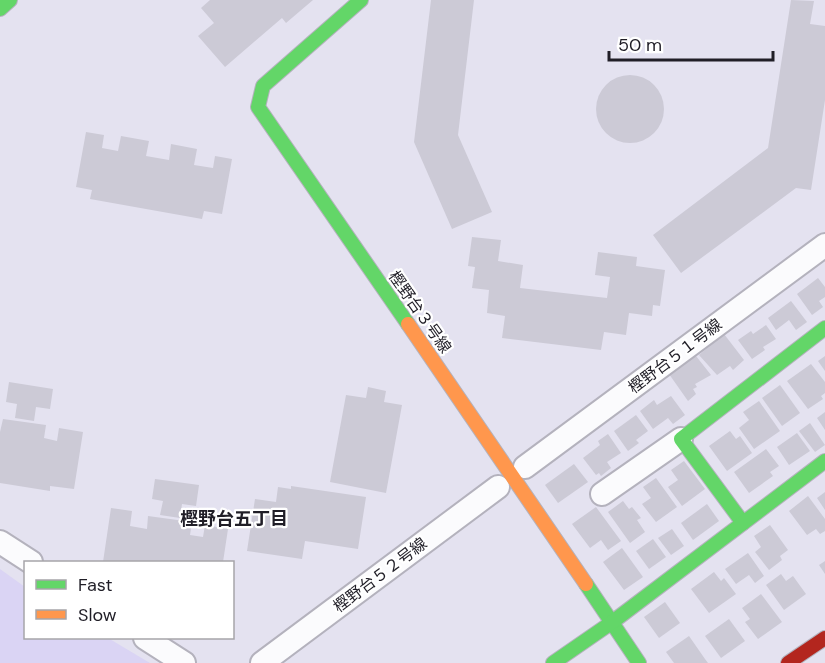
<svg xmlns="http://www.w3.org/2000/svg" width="825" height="663" font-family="'DM Sans','Noto Sans JP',sans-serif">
<rect width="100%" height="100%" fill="#e4e2f0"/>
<polygon fill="#dad4f4" points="0,569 25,587 26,638 108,638 150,663 0,663"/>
<g fill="#cccad6">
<polygon points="210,0 313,0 286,23 282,18 225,67 198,36 214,23 201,8"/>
<polygon points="431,0 474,0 458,135 492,212 452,229 414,142"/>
<polygon points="791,0 814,1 810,24 825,26 825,100 811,190 796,188 681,273 653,235 768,148"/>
<circle cx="630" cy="109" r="34"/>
<polygon points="86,132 104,135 102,148 118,151 121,136 149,141 146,156 169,160 171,144 197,149 194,165 213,168 215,156 232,159 222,214 204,211 202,219 90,199 92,190 76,187"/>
<polygon points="472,237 501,240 498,261 523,265 520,288 607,298 610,277 595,275 598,252 637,257 636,266 665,270 660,306 653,305 652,316 629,313 626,335 604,332 601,350 502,338 505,316 487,313 489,290 472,288 475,267 468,266"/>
<polygon points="818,278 825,287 825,297 819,301 823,307 812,315 797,294"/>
<polygon points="791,301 807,322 796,330 789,320 776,330 768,318"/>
<polygon points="766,325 776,339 763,347 765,350 752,359 738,340 751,331 753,334"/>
<polygon points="724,334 744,360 733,370 730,366 717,375 699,355"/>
<polygon points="696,356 711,375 695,384 697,387 693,389 696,394 688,401 669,374"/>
<polygon points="825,356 825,371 818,361"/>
<polygon points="811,364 825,382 825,393 821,396 823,399 808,409 787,381"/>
<polygon points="9,382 53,389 50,409 36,407 34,421 15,418 17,404 6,402"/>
<polygon points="780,385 800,413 782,426 762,398"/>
<polygon points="368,387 386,391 384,402 402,405 386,493 330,482 346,395 366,398"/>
<polygon points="671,396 685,415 673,424 668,418 653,429 640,411 654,400 657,405"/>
<polygon points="759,401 780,431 754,449 739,428 749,420 743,412"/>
<polygon points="825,412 825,430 817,418"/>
<polygon points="636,415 648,431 636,440 639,443 628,451 614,431"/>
<polygon points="3,419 46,425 44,438 57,441 59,428 83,432 74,489 50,486 50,491 0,483 0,432"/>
<polygon points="810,423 825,445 815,452 799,431"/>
<polygon points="730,431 736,439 740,436 752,453 727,471 709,446"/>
<polygon points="797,433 810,451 789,465 777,447"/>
<polygon points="608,434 621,453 607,462 611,468 601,476 599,473 596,475 583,458 600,445 598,441"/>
<polygon points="766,449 779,466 770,472 773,476 749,493 734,472"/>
<polygon points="684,461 705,489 682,506 668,487 678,480 671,470"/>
<polygon points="574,464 588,482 558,503 545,485"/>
<polygon points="656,478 677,507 656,522 642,504 651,498 643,487"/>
<polygon points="155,479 199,485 196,506 182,504 180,518 160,515 163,501 152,499"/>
<polygon points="291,486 366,497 358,549 305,541 302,559 247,551 255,499 276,502 278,487 291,489"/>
<polygon points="825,492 825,510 817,498"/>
<polygon points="808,496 825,519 825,531 820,534 816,529 807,535 789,511"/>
<polygon points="623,501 629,509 632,507 641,518 637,520 645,532 630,543 608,512"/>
<polygon points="707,504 719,521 693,540 681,523"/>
<polygon points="596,507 621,541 608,550 601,540 590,548 572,524"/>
<polygon points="111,508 132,511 130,526 147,529 148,516 192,522 190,535 203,537 205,525 228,529 223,562 103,562"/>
<polygon points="770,525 788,550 780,556 782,560 769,570 755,552 761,547 754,536"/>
<polygon points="672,529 684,546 671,555 658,538"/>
<polygon points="653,539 666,557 649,569 636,551"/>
<polygon points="622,548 643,577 624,590 603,562"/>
<polygon points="748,553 764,576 755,583 749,575 736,584 725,569"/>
<polygon points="825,561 825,574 819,565"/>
<polygon points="714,572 721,581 724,578 736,594 709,613 691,589"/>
<polygon points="781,574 786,581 793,576 806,594 784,610 766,585"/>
<polygon points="761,594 782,622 758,639 745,622 750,619 742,608"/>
<polygon points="665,602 680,623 659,638 644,617"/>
<polygon points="729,619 745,641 721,658 705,636"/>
<polygon points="689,636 705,659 708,663 674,663 666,652"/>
</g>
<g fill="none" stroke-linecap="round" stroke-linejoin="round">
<defs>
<g id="street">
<polyline points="525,467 825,245"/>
<polyline points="602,494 681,439"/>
<polyline points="0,542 31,562"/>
<polyline points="145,638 184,663"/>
<polyline points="262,663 498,487"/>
</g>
<g id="fast">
<polyline points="361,0 263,86 258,107 408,324"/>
<polyline points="0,9 10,0"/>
<polyline points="743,523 681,439 825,328"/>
<polyline points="586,584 639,663"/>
<polyline points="553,663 611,623 825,461"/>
</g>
<polyline id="slow" points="408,324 586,584"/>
<polyline id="jam" points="788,663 825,638"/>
</defs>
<use href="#street" stroke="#b4b2bd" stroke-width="26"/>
<use href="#fast" stroke="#b4b2bd" stroke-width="16"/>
<use href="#slow" stroke="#b4b2bd" stroke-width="16"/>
<use href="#jam" stroke="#b4b2bd" stroke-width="16"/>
<use href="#street" stroke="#fbfbfd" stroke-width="22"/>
<use href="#fast" stroke="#63d668" stroke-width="14"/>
<use href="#slow" stroke="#ff974d" stroke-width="14"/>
<use href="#jam" stroke="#b3261e" stroke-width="14"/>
</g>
<g text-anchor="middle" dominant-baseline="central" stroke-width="4.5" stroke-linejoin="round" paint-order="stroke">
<g font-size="16" fill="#201e27" stroke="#fff">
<text transform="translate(420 312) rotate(55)">樫野台３号線</text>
<text transform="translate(675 356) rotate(-37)">樫野台５１号線</text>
<text transform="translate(380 575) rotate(-37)">樫野台５２号線</text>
</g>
<g font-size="18" font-weight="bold" fill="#201e27" stroke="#fff">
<text x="234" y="519">樫野台五丁目</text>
</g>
</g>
<rect x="24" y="561" width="210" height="78" fill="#ffffff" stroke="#a6a5a9" stroke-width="1.5"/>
<rect x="36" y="580" width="30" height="9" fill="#63d668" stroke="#a6a5a9" stroke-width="1.5"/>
<text x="78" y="591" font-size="18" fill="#201e27">Fast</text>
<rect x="36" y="610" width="30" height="9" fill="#ff974d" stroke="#a6a5a9" stroke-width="1.5"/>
<text x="78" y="621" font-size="18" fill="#201e27">Slow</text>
<path d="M609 51v9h164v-9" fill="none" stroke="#201e27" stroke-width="3"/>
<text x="618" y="51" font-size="18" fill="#201e27" stroke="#ffffff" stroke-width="4.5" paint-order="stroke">50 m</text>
</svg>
